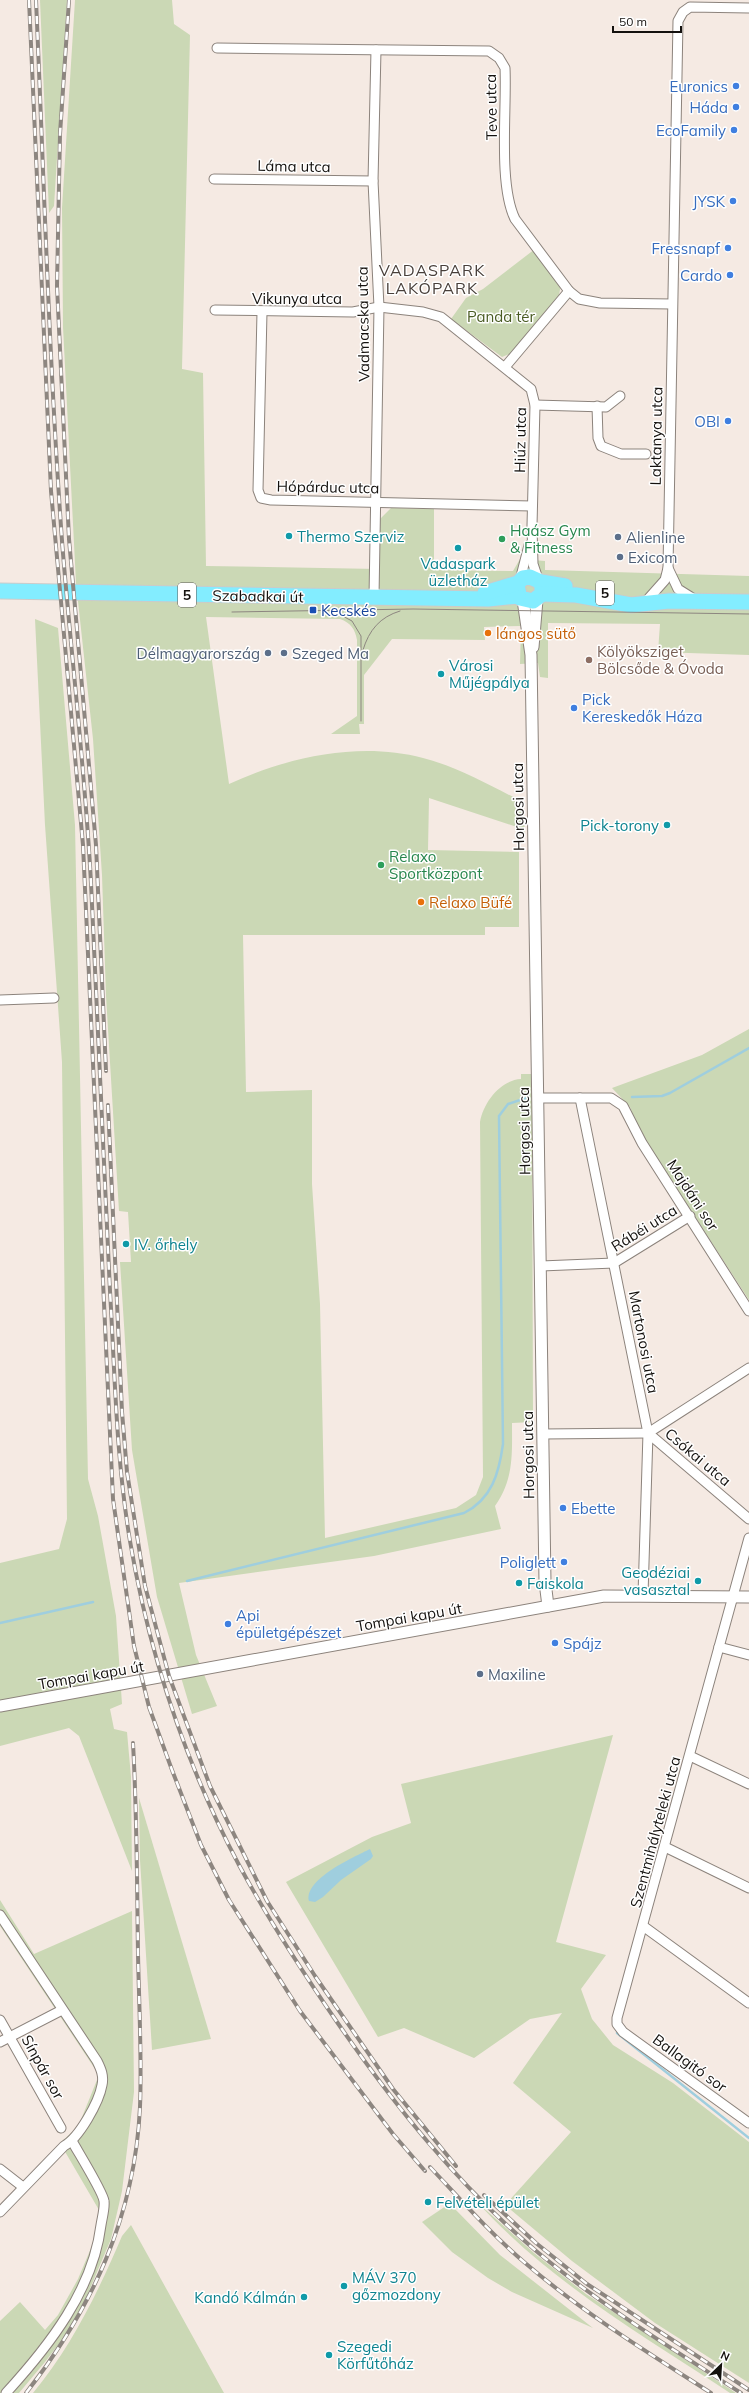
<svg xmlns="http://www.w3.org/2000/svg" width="749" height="2393" font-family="Mulish,sans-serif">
<rect width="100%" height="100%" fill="#f5eae3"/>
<g fill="#cbd8b5">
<polygon points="40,0 67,0 54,206 49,213"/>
<path d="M75,0h97l2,24 16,11 -8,334 21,4 3,193 172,3 2,-50 11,-11 43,1v56l-3,5 82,1 7,-12 25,2v9l204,6v79l-91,-3 2,-28 -112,-1v55l-8,-1 -2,-14 -18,1 1,-38 -37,1 1,13 -93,-1 -28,36v49h-5l1,10h-29l26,-18v-76c-2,-11 -6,-17 -17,-21l-134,-2 23,167c59,-27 130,-43 194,-26 35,9 68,28 100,44l2,35 -8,-10 -88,-29 -1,52 91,2v75h-34v8h-242l3,157 66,-2v94l8,120 5,234 131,-30 20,-13 7,-18 -3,-355c4,-22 22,-42 41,-43v-5h11l1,348 -21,1c0,31 2,56 -17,83l6,23 -127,27 -195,27 17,72 21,51 -25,8 -35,-117 -25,-147 -12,-188h11l-3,-50 -9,-1 -13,-215 -4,-121 -9,-136 -17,-156 -13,-256 -1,-119z"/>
<polygon points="535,249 561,284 559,295 512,353 502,357 451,319 466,298 483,289"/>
<polygon points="35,619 58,628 75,825 88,1479 98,1516 116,1616 122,1704 110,1709 114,1729 127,1732 131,1777 132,1871 79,1736 69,1728 0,1746 0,1563 59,1549 67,1519 62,1062 45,825"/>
<polygon points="749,1029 749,1300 638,1129 630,1107 612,1088 702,1055"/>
<polygon points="613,1735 556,1942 606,1955 581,1989 592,2019 613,2045 673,2083 749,2142 749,2383 655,2323 572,2261 505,2205 571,2132 513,2083 562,2013 530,2019 474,2058 404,2028 378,2037 286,1882 372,1837 411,1823 401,1784"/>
<polygon points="139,1798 211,2039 152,2050 140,1860"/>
<polygon points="0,1900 34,1954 132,1911 134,2092 122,2191 111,2239 86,2298 68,2332 45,2362 19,2393 0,2393 0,2321 20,2302 45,2330 58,2315 78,2279 94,2241 99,2210 60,2143 78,2127 99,2075 0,1926"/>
<path d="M478,2203l56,50 52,41 150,99h-6c-88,-58 -180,-111 -252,-190z"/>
<polygon points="446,2206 454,2208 500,2255 593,2328 512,2292 488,2278 452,2252 422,2222"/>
<path d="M131,2225l93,168h-191c39,-47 65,-101 89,-157z"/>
</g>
<path fill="#9fcede" d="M370,1849l3,7 -2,3 -30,21 -18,17 -8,5 -6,-1c-5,-22 45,-44 61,-52z"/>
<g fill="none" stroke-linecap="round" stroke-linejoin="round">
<g stroke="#9fcede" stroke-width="2.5">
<polyline points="632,1097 662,1096 670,1093 749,1048"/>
<path d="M187,1581l277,-68c28,-14 35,-40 39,-69l-4,-328 9,-12 18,-6"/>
<polyline points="0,1623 93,1602"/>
<polyline points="617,2033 749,2138"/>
</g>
<defs>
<g id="minor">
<path d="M217,48l272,3 10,7 6,10c2,41 -7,116 10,151l54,72 10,8 21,4 72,1"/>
<polyline points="214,179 373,181"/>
<polyline points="215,310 353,312 379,307 423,312 441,317 531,389 535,405 532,526 533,564 538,579"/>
<polyline points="262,312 258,490 261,498 271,500 532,506"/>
<polyline points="505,367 569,291"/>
<polyline points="535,405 606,407 620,396"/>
<polyline points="597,406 598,438 601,446 621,454 646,454"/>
<polyline points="668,568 678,589 694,599"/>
<polyline points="520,580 529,545"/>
<polyline points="374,597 379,307 373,181 376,50"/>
<polyline points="649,598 665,580 668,568 678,21 683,12 690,7 749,8"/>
<polyline points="0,1000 54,998"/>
<polyline points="539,1098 611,1098 623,1106 642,1143 749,1311"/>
<polyline points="580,1098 648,1433 643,1595"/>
<polyline points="541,1266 614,1263 690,1216"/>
<polyline points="648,1433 749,1519"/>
<polyline points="543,1434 648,1433 749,1368"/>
<polyline points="749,1538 617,2018 617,2024 623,2032 749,2123"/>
<polyline points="719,1647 749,1655"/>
<polyline points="690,1756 749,1784"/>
<polyline points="665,1847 749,1888"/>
<path d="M0,1915l97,146c4,8 7,15 5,24 -3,17 -23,53 -38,61l-64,66"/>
<polyline points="643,1926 749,2003"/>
<polyline points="0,2020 61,2128"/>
<polyline points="0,2042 62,2010"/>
<polyline points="0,2169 23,2187"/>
<path d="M6,2393c43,-47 87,-103 95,-168 1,-7 4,-17 3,-24 -1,-9 -26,-49 -32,-60"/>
</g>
<g id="tertiary">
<polyline points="523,600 531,655 545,1582 548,1606"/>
<polyline points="533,647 537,600"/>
<polyline points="0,1706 604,1596 749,1597"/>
</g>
<g id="primary">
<polyline points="517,586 520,598 533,601 542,594 542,585"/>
<polyline points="0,591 488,599 518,596"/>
<polyline points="485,593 518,583 523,578 530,577 541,582 565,586"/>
<polyline points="542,594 576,595 631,605 669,601 749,602"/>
</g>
</defs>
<use href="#minor" stroke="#8c837c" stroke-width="11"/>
<use href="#tertiary" stroke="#8c837c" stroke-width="13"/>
<use href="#primary" stroke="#cbcbca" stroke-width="17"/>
<use href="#minor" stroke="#fff" stroke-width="9"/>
<use href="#tertiary" stroke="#fff" stroke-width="11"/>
<use href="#primary" stroke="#83edff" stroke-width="15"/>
<g stroke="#8d8680" stroke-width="1">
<polyline points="232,612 413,609 749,614"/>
<polyline points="335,612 352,621 361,636 361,721"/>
<path d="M363,650c6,-20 17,-33 37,-39"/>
</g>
<defs>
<g id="rail">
<polyline points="29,0 51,491 83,845 113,1499 134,1646 149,1707 172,1770 201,1845 229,1900 300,2011 393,2134 425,2171"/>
<path d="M36,0c8,180 13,361 26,541 9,114 23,227 29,342 7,136 12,272 19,408 5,84 6,167 20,250 19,112 56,224 109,324 29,54 63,106 98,157 58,84 120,162 198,228 64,54 136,98 206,143"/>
<polyline points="69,0 60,134 57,286 69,539 96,845 106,1071"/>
<polyline points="108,1105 122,1412 127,1472 145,1586 169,1676 210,1786 267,1901 315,1976 393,2089 456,2166"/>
<path d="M430,2167c31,33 60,66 94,95 58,50 123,90 187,131"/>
<polyline points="484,2195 536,2243 587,2284 749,2390"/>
<path d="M26,2393c66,-84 109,-177 114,-286 2,-50 -1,-102 -2,-153 -1,-70 -1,-141 -5,-211"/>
</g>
</defs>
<use href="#rail" stroke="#8d8680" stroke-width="4"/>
<use href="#rail" stroke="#fff" stroke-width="2.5" stroke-dasharray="8" stroke-linecap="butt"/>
</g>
<g fill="#3f7fe0" stroke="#fff" stroke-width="1.5">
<circle cx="736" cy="86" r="4"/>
<circle cx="736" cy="107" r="4"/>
<circle cx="734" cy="130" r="4"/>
<circle cx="733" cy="201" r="4"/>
<circle cx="728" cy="248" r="4"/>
<circle cx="730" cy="275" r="4"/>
<circle cx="728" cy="421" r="4"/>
<circle cx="574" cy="708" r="4"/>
<circle cx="563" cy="1508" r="4"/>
<circle cx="564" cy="1562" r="4"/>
<circle cx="228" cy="1624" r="4"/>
<circle cx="555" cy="1643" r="4"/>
</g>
<g fill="#0f9aa8" stroke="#fff" stroke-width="1.5">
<circle cx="289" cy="536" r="4"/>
<circle cx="458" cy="548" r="4"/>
<circle cx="441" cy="674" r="4"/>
<circle cx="667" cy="825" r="4"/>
<circle cx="126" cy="1244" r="4"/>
<circle cx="698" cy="1581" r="4"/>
<circle cx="519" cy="1583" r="4"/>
<circle cx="428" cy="2202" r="4"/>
<circle cx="344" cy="2286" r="4"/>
<circle cx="304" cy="2297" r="4"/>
<circle cx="329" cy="2355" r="4"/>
</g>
<g fill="#5c6f8a" stroke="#fff" stroke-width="1.5">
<circle cx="618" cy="537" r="4"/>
<circle cx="620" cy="557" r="4"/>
<circle cx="268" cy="653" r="4"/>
<circle cx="284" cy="653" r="4"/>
<circle cx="480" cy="1674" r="4"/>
</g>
<g fill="#2e9e5b" stroke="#fff" stroke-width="1.5">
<circle cx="502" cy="539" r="4"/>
<circle cx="381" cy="865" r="4"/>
</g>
<rect fill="#1a4fb4" stroke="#fff" stroke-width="1.5" x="309" y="606" width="8" height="8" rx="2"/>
<g fill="#e8710a" stroke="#fff" stroke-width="1.5">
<circle cx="488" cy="633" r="4"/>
<circle cx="421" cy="902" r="4"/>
</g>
<circle fill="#8d6e63" stroke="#fff" stroke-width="1.5" cx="589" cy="660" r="4"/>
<g text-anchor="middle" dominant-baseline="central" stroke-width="3" stroke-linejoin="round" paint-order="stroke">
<g fill="#fff" stroke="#5a5856" stroke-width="1">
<rect x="596" y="581" width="18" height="24" rx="3"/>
<rect x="178" y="583" width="18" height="24" rx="3"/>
</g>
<g font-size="14" font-weight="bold" fill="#14110e">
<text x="605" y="593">5</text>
<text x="187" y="595">5</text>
</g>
<g font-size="15" fill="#366cbe" stroke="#fff" text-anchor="end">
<text x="728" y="86">Euronics</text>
<text x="728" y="107">Háda</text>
<text x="726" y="130">EcoFamily</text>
<text x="725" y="201">JYSK</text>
<text x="720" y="248">Fressnapf</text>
<text x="722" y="275">Cardo</text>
<text x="720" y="421">OBI</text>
<text x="582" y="699" text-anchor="start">Pick<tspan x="582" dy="17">Kereskedők Háza</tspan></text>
<text x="571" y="1508" text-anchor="start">Ebette</text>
<text x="556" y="1562">Poliglett</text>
<text x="236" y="1615" text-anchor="start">Api<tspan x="236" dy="17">épületgépészet</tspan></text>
<text x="563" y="1643" text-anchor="start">Spájz</text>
</g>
<g font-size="15" fill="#14110e" stroke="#fff">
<text transform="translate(491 107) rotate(-91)">Teve utca</text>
<text transform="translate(294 166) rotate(1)">Láma utca</text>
<text x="297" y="298">Vikunya utca</text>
<text transform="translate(363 324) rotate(-91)">Vadmacska utca</text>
<text transform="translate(656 436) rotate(-89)">Laktanya utca</text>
<text transform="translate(520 440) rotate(-89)">Hiúz utca</text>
<text transform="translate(328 487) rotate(1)">Hópárduc utca</text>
<text transform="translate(258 596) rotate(1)">Szabadkai út</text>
<text transform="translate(518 807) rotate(-91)">Horgosi utca</text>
<text transform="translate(524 1131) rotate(-91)">Horgosi utca</text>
<text transform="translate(693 1195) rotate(57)">Majdáni sor</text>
<text transform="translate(644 1228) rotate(-32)">Rábéi utca</text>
<text transform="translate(644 1342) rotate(79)">Martonosi utca</text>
<text transform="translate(528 1455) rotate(-91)">Horgosi utca</text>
<text transform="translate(698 1457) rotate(40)">Csókai utca</text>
<text transform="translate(409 1617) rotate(-10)">Tompai kapu út</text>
<text transform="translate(91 1675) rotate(-10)">Tompai kapu út</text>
<text transform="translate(655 1832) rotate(-75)">Szentmihályteleki utca</text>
<text transform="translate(690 2063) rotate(36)">Ballagitó sor</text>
<text transform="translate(43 2067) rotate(61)">Sínpár sor</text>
</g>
<g font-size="15" fill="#4a5c23" stroke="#fff">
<text x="501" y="316">Panda tér</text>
</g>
<g font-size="15" fill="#27864d" stroke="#fff" text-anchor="start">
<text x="510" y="530">Haász Gym<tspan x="510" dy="17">&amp; Fitness</tspan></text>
<text x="389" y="856">Relaxo<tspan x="389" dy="17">Sportközpont</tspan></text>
</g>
<g font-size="15" fill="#0d838f" stroke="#fff" text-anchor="start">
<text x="297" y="536">Thermo Szerviz</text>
<text x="458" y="563" text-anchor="middle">Vadaspark<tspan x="458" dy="17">üzletház</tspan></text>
<text x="449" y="665">Városi<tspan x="449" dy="17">Műjégpálya</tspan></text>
<text x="659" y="825" text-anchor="end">Pick-torony</text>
<text x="134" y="1244">IV. őrhely</text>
<text x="690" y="1572" text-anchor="end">Geodéziai<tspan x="690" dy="17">vasasztal</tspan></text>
<text x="527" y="1583">Faiskola</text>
<text x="436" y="2202">Felvételi épület</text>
<text x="352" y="2277">MÁV 370<tspan x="352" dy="17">gőzmozdony</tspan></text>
<text x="296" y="2297" text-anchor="end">Kandó Kálmán</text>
<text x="337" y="2346">Szegedi<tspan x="337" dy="17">Körfűtőház</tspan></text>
</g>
<g font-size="15" fill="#4e5e75" stroke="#fff" text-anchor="start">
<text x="626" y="537">Alienline</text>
<text x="628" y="557">Exicom</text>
<text x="260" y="653" text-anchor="end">Délmagyarország</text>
<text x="292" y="653">Szeged Ma</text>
<text x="488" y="1674">Maxiline</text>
</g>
<g font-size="15" fill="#164399" stroke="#fff" text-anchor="start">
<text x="321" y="610">Kecskés</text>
</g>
<g font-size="15" fill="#c56008" stroke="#fff" text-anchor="start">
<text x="496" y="633">lángos sütő</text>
<text x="429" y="902">Relaxo Büfé</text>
</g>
<g font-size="15" fill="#785e54" stroke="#fff" text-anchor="start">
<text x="597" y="651">Kölyöksziget<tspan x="597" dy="17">Bölcsőde &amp; Óvoda</tspan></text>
</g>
<g font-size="16" letter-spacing="1" fill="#483f3a" stroke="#fff">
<text x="432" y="270">VADASPARK<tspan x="432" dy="18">LAKÓPARK</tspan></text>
</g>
</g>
<g transform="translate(721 2365) rotate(25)" stroke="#ffffff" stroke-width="3" paint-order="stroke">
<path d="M0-3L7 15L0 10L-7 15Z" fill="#14110e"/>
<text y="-6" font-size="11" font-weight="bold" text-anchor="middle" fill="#14110e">N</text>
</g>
<path d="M613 26v6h68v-6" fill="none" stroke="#14110e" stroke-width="2"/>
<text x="619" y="26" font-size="12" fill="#14110e" stroke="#ffffff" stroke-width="3" paint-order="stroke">50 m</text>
</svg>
